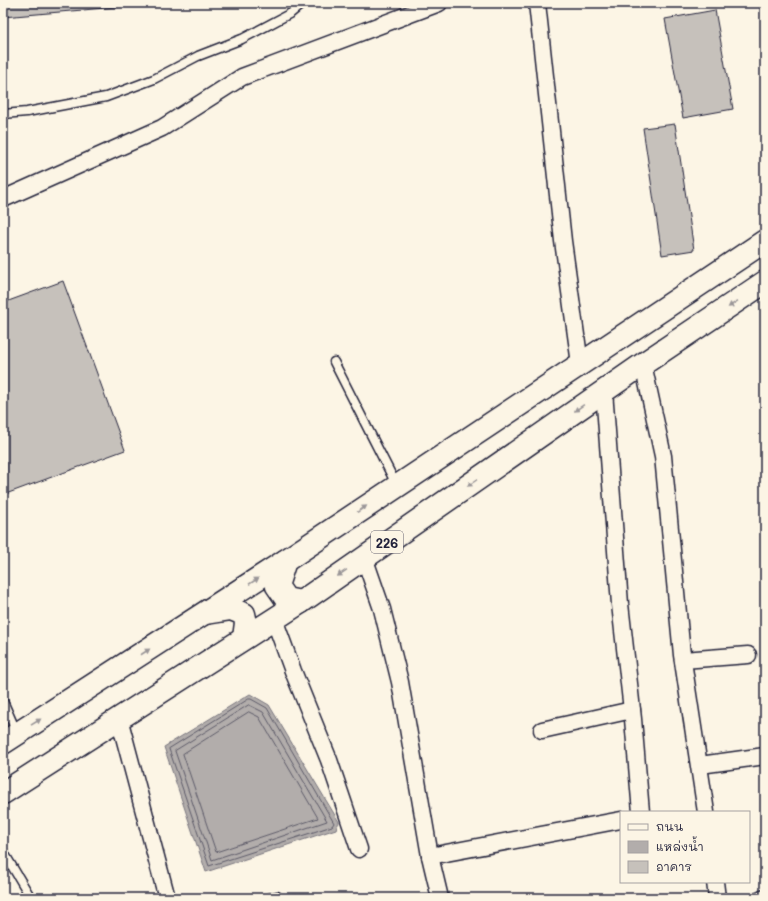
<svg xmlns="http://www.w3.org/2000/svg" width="768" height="901" font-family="Mali,'Playpen Sans Thai',sans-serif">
<rect width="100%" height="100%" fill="#fcf5e5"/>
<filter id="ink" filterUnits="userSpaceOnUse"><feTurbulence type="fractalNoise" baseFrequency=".025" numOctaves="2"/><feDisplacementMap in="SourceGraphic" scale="8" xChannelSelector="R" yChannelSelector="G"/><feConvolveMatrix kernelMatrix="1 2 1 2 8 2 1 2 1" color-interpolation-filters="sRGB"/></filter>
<g filter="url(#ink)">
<polygon fill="#b2adab" stroke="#78757e" points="250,694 269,705 339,822 336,829 206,872 164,747"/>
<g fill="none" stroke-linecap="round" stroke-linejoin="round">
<g stroke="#5c5a68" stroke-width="1">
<polygon points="249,699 251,699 267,708 334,823 332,826 209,866 169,749"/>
<polygon points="249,705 263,712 327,821 212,860 175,751"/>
<polygon points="249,712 259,717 318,818 216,852 183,754"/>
</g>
</g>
<g fill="#c6c1bb" stroke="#22223b">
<polygon points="3,3 162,3 3,17"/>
<polygon points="715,10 733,109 683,118 665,19"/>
<polygon points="675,124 694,250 662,255 643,128"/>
<polygon points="63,281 125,450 3,495 3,303"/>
</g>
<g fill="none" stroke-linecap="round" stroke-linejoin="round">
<defs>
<g id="lane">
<polyline points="3,114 27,112 106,97 154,79 198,56 242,39 291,13 303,3"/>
<polyline points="334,362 397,486"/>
<polyline points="3,701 17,733"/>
<polyline points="3,851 31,898"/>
<polyline points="269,898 277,896"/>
</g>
<g id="street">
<polyline points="537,3 563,241 580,364"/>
<polyline points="3,199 162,128 242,77 439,3"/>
<polyline points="643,364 663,456 682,655 706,812"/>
<polyline points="604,391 620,604 633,719 641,812"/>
<polyline points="364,557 382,609 400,682 430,856 440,898"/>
<polyline points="274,619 293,671 329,760 359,849"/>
<polyline points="683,660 748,655"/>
<polyline points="119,718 167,898"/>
<polyline points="542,730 632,710"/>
<polyline points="700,765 765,756"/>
<polyline points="430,856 621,820"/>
<polyline points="715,882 717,898"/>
<polyline points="762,898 765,897"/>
</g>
<g id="primary">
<polyline points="285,561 277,586 286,599 301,602"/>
<polyline points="206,613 231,609 244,614 246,623 244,638"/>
<polyline points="3,743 285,561 765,241"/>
<polyline points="3,793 301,602 643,364 765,282"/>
</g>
</defs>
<use href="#lane" stroke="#22223b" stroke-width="11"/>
<use href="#street" stroke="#22223b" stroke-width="19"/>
<use href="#primary" stroke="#22223b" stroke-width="25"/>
<use href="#lane" stroke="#fcf5e5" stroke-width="8"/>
<use href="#street" stroke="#fcf5e5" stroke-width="16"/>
<use href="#primary" stroke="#fcf5e5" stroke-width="22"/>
</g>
<defs><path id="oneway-solid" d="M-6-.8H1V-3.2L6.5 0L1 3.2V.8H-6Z"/></defs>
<g fill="#9a9698">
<use href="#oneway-solid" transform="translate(733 304) rotate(146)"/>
<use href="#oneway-solid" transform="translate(579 408) rotate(145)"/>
<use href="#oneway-solid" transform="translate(472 483) rotate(145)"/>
<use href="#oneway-solid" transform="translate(362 509) rotate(-34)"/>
<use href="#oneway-solid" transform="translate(342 573) rotate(145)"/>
<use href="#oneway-solid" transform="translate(254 581) rotate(-33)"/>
<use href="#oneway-solid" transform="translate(145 652) rotate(-33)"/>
<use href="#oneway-solid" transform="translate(36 722) rotate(-32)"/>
</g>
</g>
<g text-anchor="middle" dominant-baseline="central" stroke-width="3" stroke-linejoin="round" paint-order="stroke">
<rect fill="#fcf5e5" stroke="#63616e" stroke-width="1" x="371" y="531" width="32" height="22" rx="3"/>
<g font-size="13" font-weight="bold" fill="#22223b">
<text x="387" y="542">226</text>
</g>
</g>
<rect width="768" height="901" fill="none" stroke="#fcf5e5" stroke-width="16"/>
<rect x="8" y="8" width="752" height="885" fill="none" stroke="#22223b" stroke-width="1.5" filter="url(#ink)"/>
<rect x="620" y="811" width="130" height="72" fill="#fcf5e5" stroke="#a5a1a1"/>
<rect x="628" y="824" width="20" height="6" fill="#fcf5e5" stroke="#a5a1a1"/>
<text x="656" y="831" font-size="12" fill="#22223b">ถนน</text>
<rect x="628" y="841" width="20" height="12" fill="#b2adab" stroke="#a5a1a1"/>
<text x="656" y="851" font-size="12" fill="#22223b">แหล่งน้ำ</text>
<rect x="628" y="861" width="20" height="12" fill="#c6c1bb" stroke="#a5a1a1"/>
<text x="656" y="871" font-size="12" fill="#22223b">อาคาร</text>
</svg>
